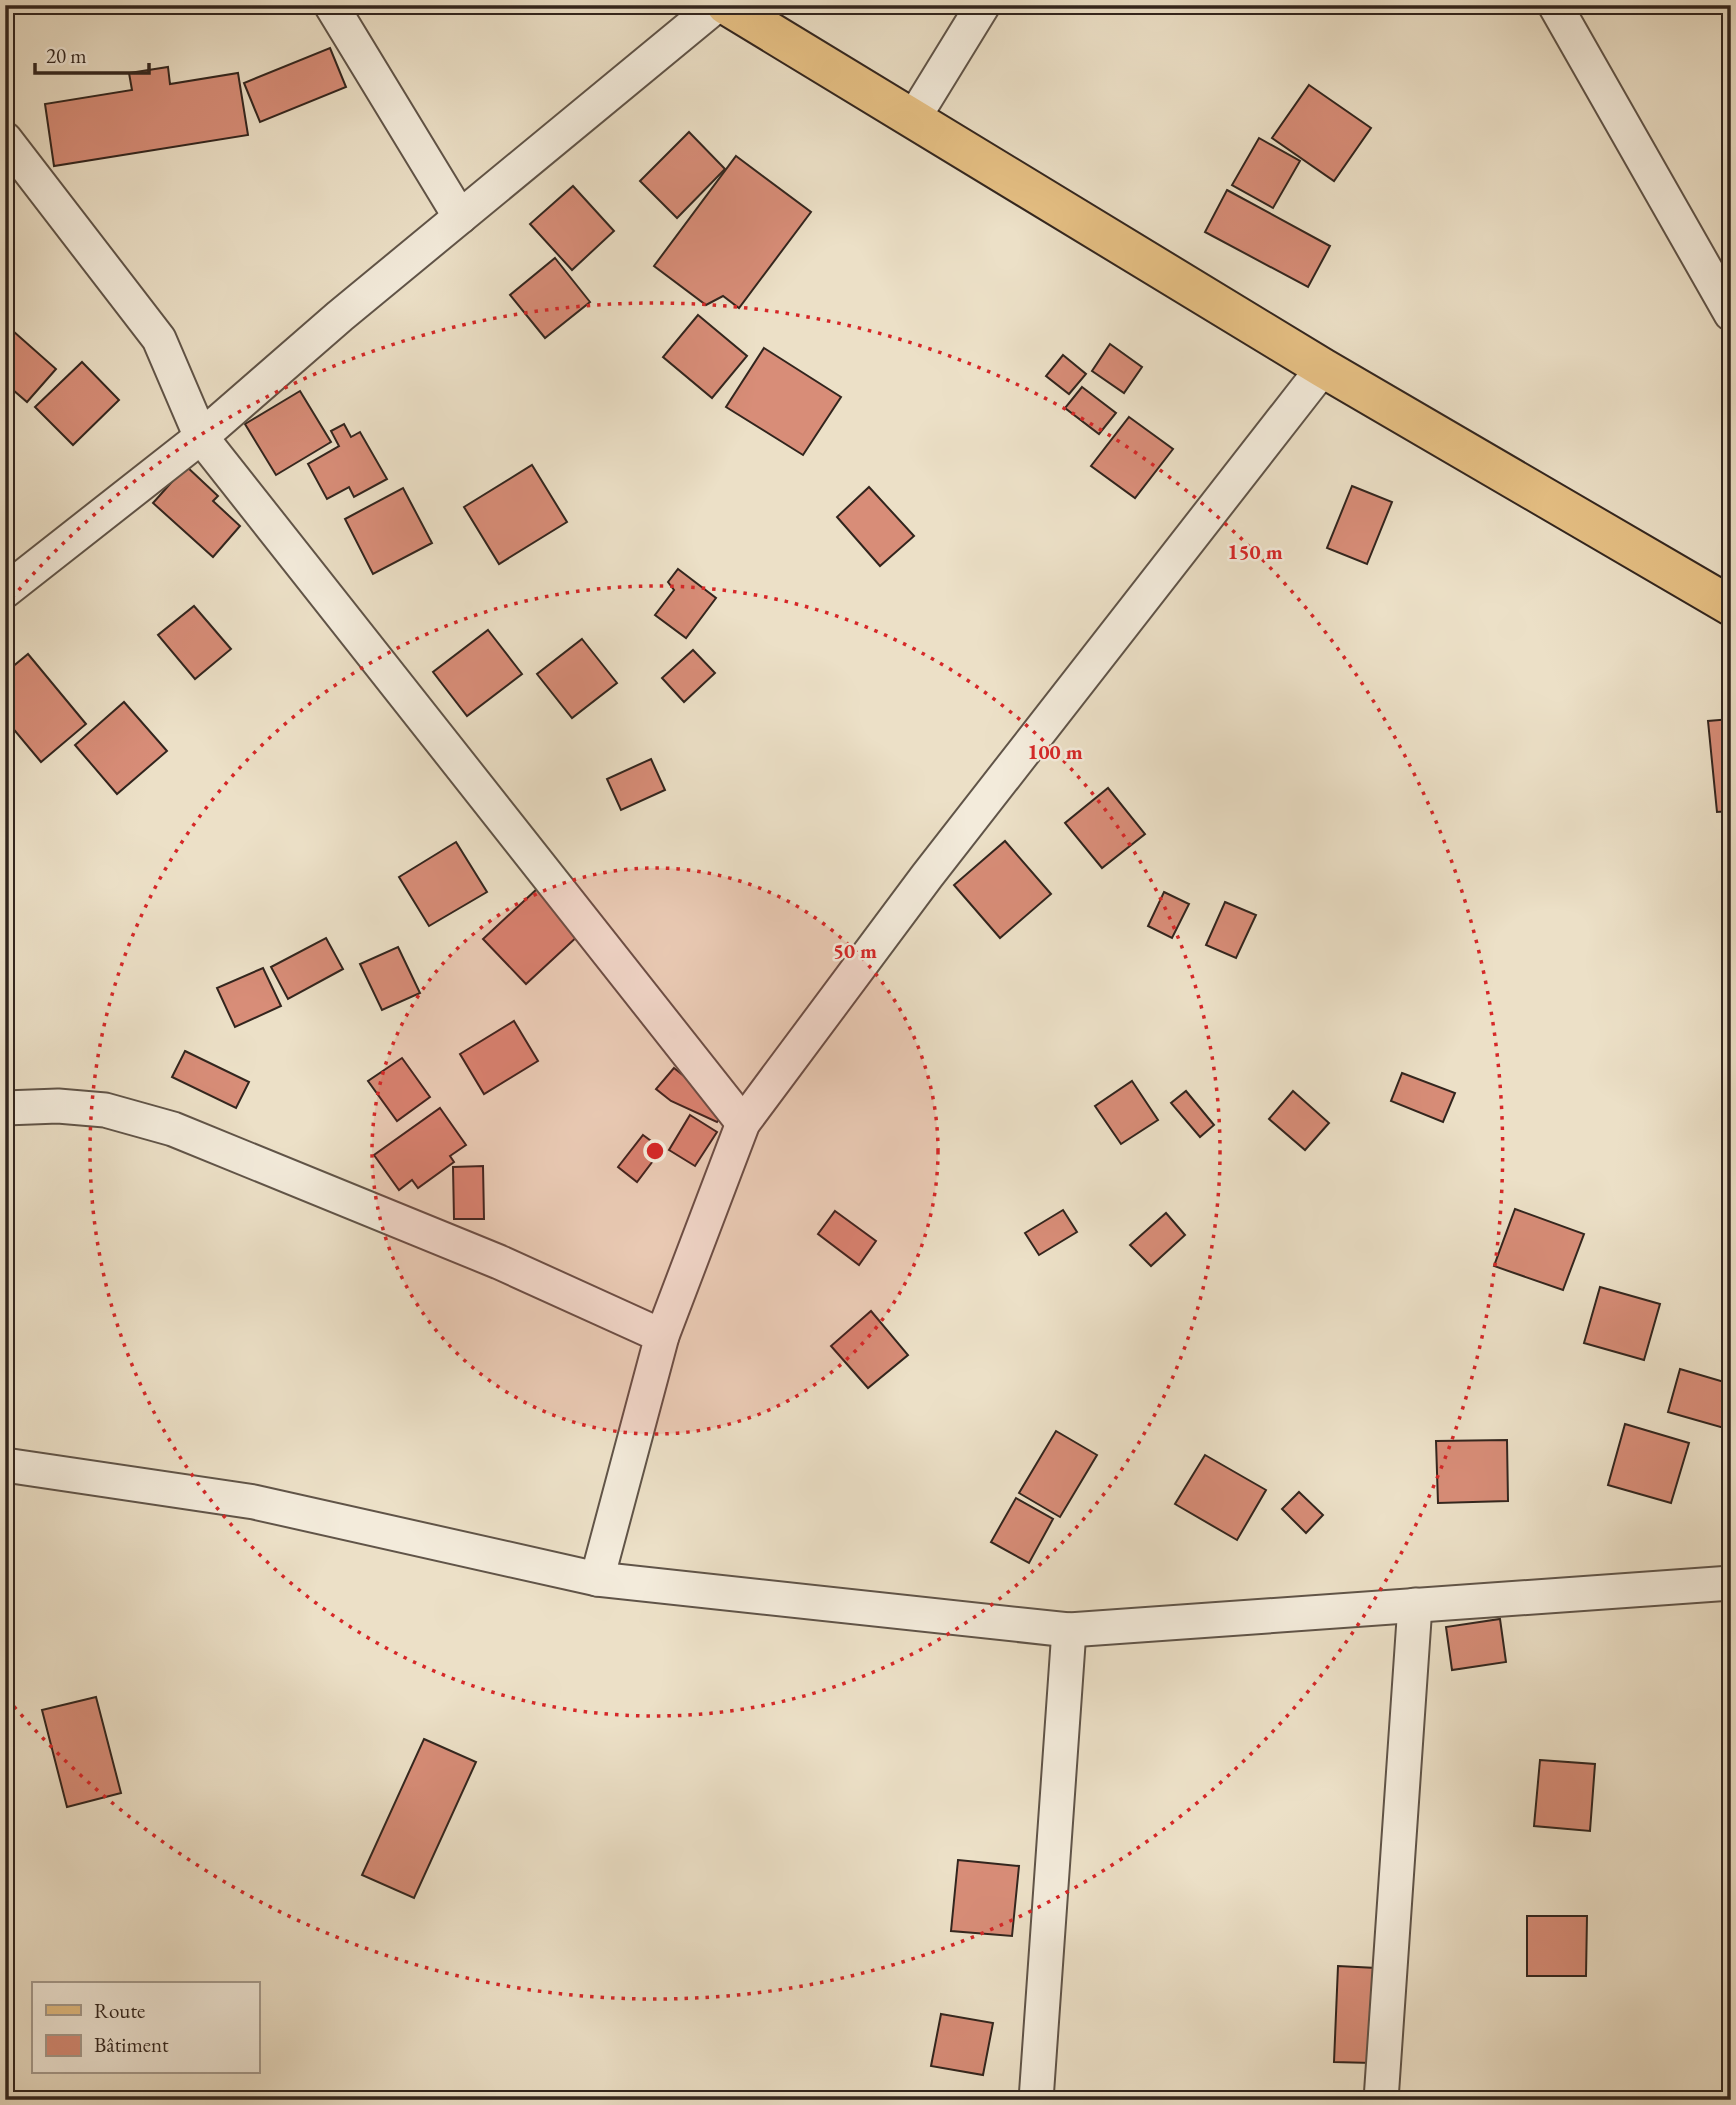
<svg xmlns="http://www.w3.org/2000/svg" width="1736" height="2105" font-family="'EB Garamond',serif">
<rect width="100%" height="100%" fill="#ece0c7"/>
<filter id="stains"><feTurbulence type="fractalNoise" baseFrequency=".00286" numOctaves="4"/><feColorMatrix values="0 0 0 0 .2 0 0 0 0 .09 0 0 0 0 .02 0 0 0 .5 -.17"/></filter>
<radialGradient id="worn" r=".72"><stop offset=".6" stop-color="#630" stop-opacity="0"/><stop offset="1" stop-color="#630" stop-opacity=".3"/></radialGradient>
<g fill="#d88d78" stroke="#32251e" stroke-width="2">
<polygon points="330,48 346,87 260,122 244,83"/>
<polygon points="168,67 170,84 238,73 248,135 54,166 45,104 132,90 129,73"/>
<polygon points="1309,85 1371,128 1334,181 1272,138"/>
<polygon points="689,132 725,169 677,218 640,181"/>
<polygon points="1259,138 1300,161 1273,208 1232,185"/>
<polygon points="736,156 811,212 739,308 723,296 706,305 654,266"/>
<polygon points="573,186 614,231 572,270 530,224"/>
<polygon points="1227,190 1330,246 1308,287 1205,232"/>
<polygon points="555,258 590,302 545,338 510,295"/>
<polygon points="698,315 747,356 712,398 663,357"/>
<polygon points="13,331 56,369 27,402 5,383 5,341"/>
<polygon points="1110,344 1142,367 1124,393 1092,371"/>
<polygon points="764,348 841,397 803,455 726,407"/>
<polygon points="1063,355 1086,374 1069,394 1046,376"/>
<polygon points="82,362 119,400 73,445 35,407"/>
<polygon points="1082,387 1116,413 1099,434 1065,408"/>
<polygon points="300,391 331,442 276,475 245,424"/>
<polygon points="1129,417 1173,449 1135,498 1091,466"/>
<polygon points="344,424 351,437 360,432 387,479 354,497 349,487 327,499 308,464 339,446 331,431"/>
<polygon points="532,465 567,522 499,564 464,507"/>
<polygon points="186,466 218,496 213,501 240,526 213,557 153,503"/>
<polygon points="1352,486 1392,502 1367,564 1327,548"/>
<polygon points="869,487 914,536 880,566 837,517"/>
<polygon points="403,488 432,543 373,574 345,519"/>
<polygon points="678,569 716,598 686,638 655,615 674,590 668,582"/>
<polygon points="194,606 231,649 195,679 158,635"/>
<polygon points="488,630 522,674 467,716 433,672"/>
<polygon points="582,639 617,683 572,718 537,674"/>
<polygon points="693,650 715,673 684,702 662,678"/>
<polygon points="28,654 86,724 41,762 5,719 5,673"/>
<polygon points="124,702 167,751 117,794 75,745"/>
<polygon points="1731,719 1731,811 1717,812 1708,721"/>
<polygon points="651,759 665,790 621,810 607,779"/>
<polygon points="1108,788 1145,834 1102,868 1065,823"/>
<polygon points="1005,841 1051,894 1000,938 954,885"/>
<polygon points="456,842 487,892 429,926 399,877"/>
<polygon points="538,888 580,934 526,984 483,939"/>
<polygon points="1164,892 1189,904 1172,938 1148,926"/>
<polygon points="1225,902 1256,915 1236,958 1206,945"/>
<polygon points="326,938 343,969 288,999 271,967"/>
<polygon points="398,947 420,993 382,1010 360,964"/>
<polygon points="263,968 281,1006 235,1027 217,988"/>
<polygon points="514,1021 538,1061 484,1094 460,1054"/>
<polygon points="185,1051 249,1082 236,1108 172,1077"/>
<polygon points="402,1058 430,1097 397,1121 368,1081"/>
<polygon points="674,1068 726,1110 717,1122 671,1101 656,1089"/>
<polygon points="1402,1073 1455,1093 1443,1122 1391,1101"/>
<polygon points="1132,1081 1158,1120 1121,1144 1095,1106"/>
<polygon points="1186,1091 1214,1125 1200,1137 1171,1103"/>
<polygon points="1293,1091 1329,1123 1305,1150 1269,1119"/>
<polygon points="440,1108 466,1145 450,1156 454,1162 418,1188 412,1180 399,1190 374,1155"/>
<polygon points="690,1115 717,1132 695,1166 669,1150"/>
<polygon points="643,1135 662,1149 637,1182 618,1167"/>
<polygon points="483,1166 484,1219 454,1219 453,1167"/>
<polygon points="1515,1209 1584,1234 1563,1290 1494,1266"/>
<polygon points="1063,1210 1077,1232 1039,1255 1025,1233"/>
<polygon points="835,1211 876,1241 859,1265 818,1234"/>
<polygon points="1166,1213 1185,1235 1151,1266 1130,1245"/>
<polygon points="1600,1287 1660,1304 1644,1360 1584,1343"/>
<polygon points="871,1311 908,1355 868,1388 831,1346"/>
<polygon points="1680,1369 1731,1384 1731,1430 1668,1412"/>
<polygon points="1625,1424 1689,1443 1671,1503 1608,1485"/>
<polygon points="1056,1431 1097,1455 1060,1517 1019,1493"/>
<polygon points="1507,1440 1508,1501 1438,1503 1436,1441"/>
<polygon points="1205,1455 1266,1490 1237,1540 1175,1504"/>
<polygon points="1299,1492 1323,1515 1306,1533 1282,1509"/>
<polygon points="1016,1498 1053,1519 1029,1563 991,1542"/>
<polygon points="1500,1619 1506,1662 1452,1670 1446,1627"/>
<polygon points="96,1697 121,1793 67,1807 42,1710"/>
<polygon points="424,1739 476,1762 414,1898 362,1875"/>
<polygon points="1540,1760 1595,1764 1590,1831 1534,1826"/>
<polygon points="958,1860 1019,1866 1012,1936 951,1931"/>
<polygon points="1527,1916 1587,1916 1586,1976 1527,1976"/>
<polygon points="1338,1966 1376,1968 1372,2063 1334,2062"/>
<polygon points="941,2014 993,2023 983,2075 931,2066"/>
</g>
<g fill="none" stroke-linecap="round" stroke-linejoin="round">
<defs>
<g id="minor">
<polyline points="331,5 460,217"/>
<polyline points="1555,5 1731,314"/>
<polyline points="913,119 983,5"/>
<polyline points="5,139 159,339 201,437 743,1123"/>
<polyline points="5,591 201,437 340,316 717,5"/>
<polyline points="5,1108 58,1106 105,1110 173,1129 499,1262 662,1336"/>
<polyline points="5,1465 254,1502 597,1579 1069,1630 1731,1583"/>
<polyline points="597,1579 662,1336 743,1123 927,876 1323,368"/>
<polyline points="1036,2100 1069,1630"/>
<polyline points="1381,2100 1415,1605"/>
</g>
<polyline id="primary" points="726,5 1323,368 1731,606"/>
</defs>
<use href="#minor" stroke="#605448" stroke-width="37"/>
<use href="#primary" stroke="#32251e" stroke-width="42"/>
<use href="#minor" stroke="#f3ebdb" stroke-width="33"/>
<use href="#primary" stroke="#e6c084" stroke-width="38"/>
</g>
<circle cx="655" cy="1151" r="283" fill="#d62828" fill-opacity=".12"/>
<g fill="none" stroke="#d62828" stroke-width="3.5" stroke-dasharray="3.5 7">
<circle cx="655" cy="1151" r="283"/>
<circle cx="655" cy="1151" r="565"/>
<path d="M5 606A848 848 0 1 1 5 1696"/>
</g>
<circle cx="655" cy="1151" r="10" fill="#d62828" stroke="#f3ebdb" stroke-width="3.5"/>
<g font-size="21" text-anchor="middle" font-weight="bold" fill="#d62828" stroke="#f3ebdb" stroke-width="5" stroke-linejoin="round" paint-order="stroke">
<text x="1255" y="559">150 m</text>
<text x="1055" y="759">100 m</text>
<text x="855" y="958">50 m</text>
</g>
<rect width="1736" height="2105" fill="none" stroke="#ece0c7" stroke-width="28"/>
<rect x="7" y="7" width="1722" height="2091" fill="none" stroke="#32251e" stroke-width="3.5"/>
<rect x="14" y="14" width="1708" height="2077" fill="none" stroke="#32251e" stroke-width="2"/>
<rect x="32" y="1982" width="228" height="91" fill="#f3ebdb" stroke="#a69c8f" stroke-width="2"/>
<rect x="46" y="2005" width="35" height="10" fill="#e6c084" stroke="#a69c8f" stroke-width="2"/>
<text x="94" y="2018" font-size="21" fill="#32251e">Route</text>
<rect x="46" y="2035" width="35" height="21" fill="#d88d78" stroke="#a69c8f" stroke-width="2"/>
<text x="94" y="2052" font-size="21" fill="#32251e">Bâtiment</text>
<path d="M35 63v10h114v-10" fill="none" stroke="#32251e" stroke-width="3.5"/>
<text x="46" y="63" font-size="21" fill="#32251e" stroke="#f3ebdb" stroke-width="5" paint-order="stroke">20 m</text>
<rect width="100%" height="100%" filter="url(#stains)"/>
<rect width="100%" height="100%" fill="url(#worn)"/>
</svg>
